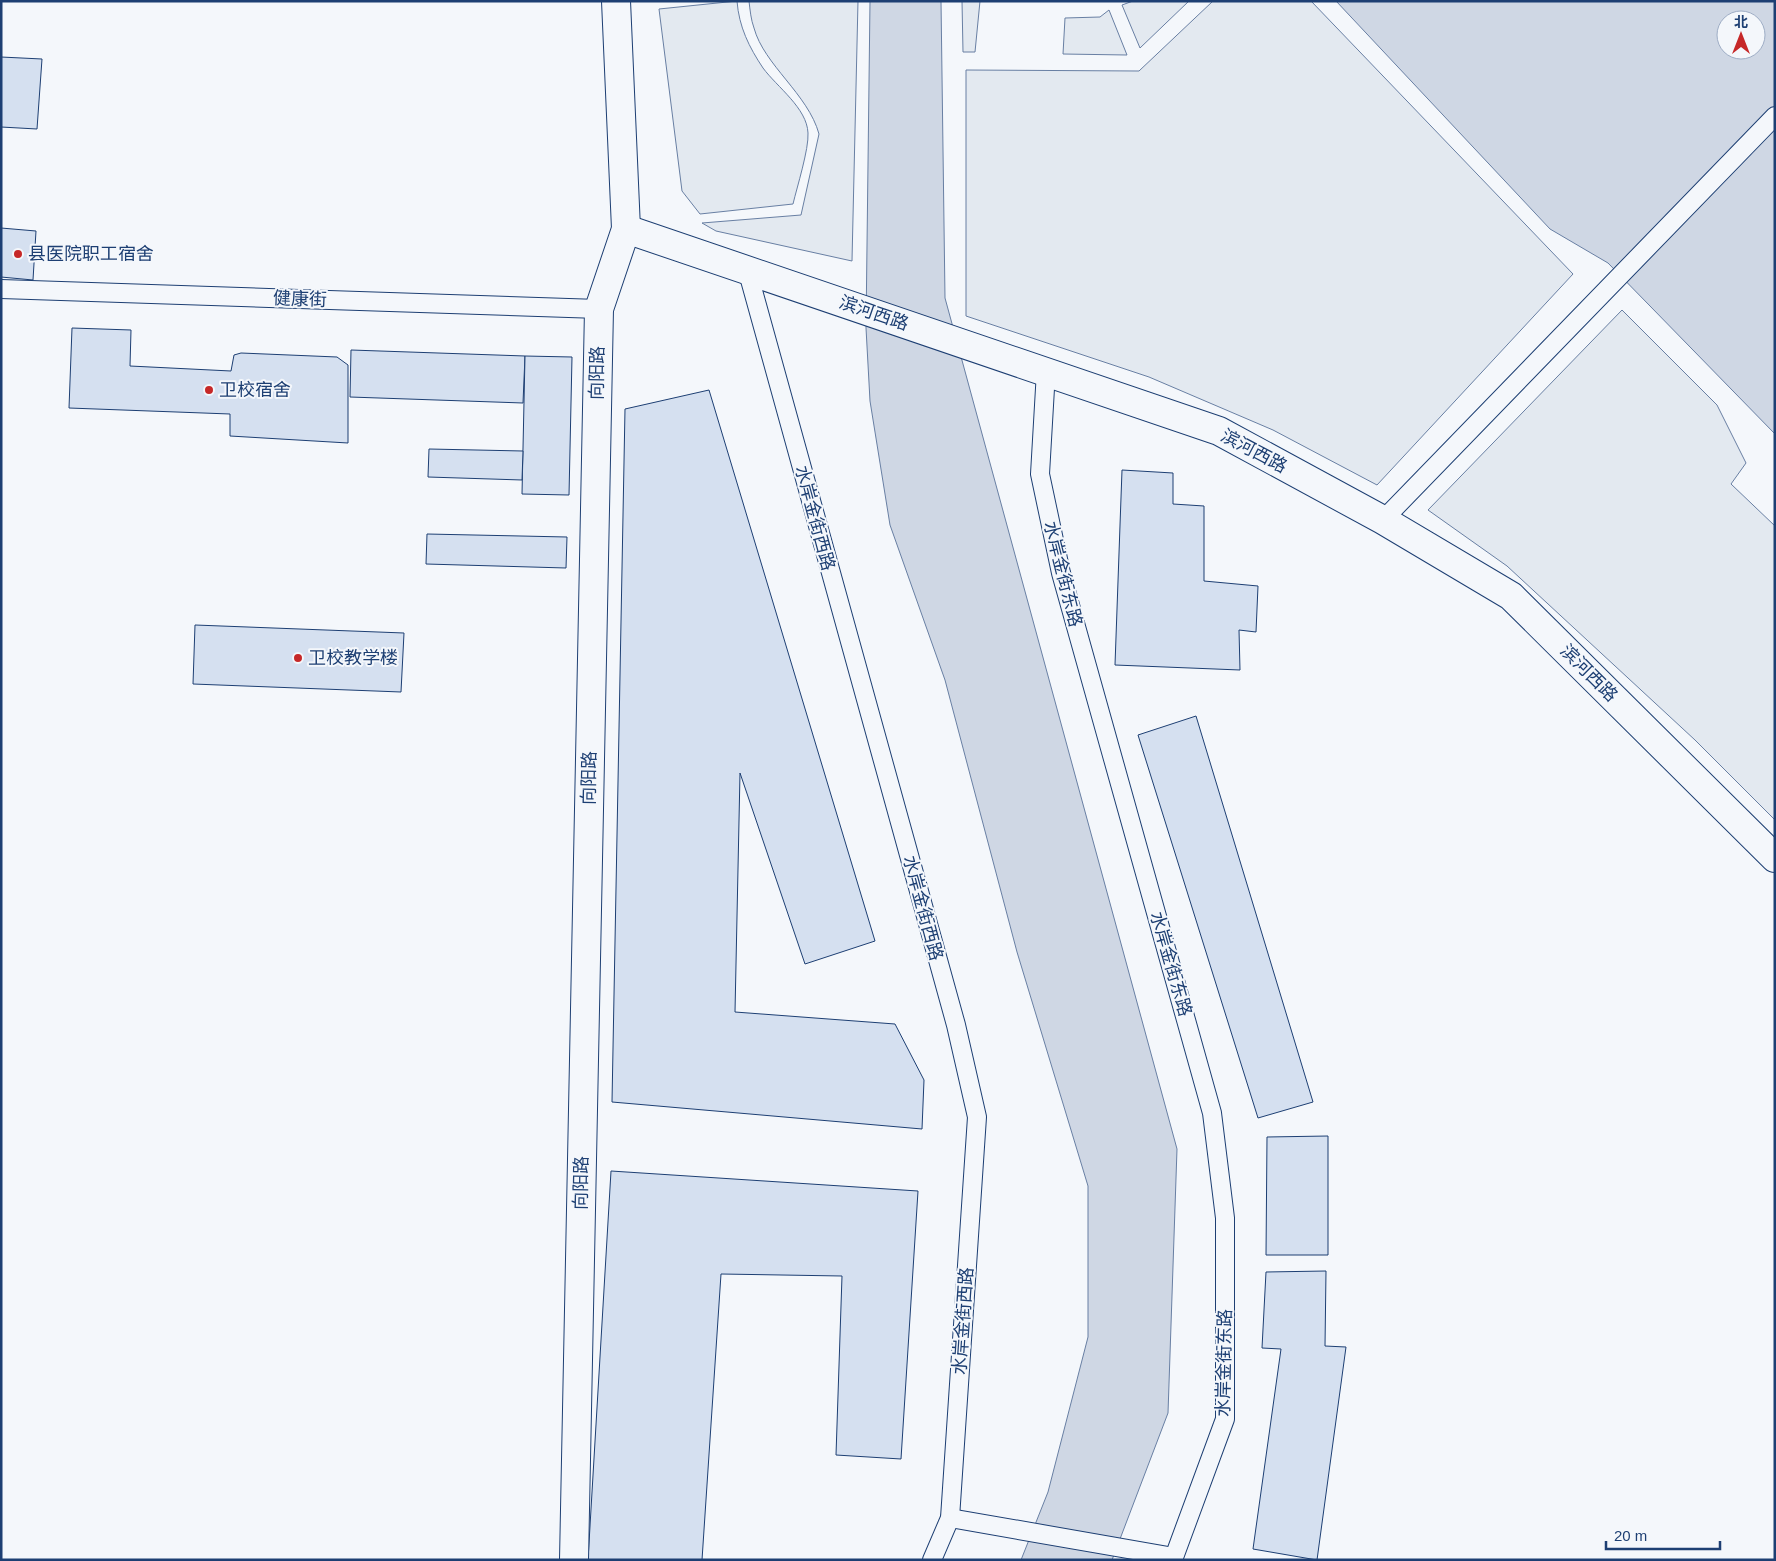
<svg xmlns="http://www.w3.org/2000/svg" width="1776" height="1561" font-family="Arial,'Noto Sans SC',sans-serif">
<rect width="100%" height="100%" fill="#f4f7fb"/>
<g fill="#e3e9f0" stroke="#687fa3">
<path d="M737,1c2,26 12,46 26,67 14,19 44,40 45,65 1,16 -11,54 -15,71l-93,10 -18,-23 -23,-182z"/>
<path d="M749,1h109l-6,260 -136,-30 -14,-8 99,-8 18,-81c-11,-40 -55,-69 -65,-106 -3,-8 -4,-18 -5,-27z"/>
<polygon points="962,1 980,1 975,52 963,52"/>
<polygon points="1133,1 1189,1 1140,48 1122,5"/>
<polygon points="1213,1 1311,1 1573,274 1377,485 1273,430 1149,377 966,316 966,70 1139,71"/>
<polygon points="1109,10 1127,55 1063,54 1065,18 1100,17"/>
<polygon points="1622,310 1717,405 1746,463 1731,484 1775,526 1775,820 1695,740 1507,566 1428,510"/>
</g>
<g fill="#cfd7e4" stroke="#687fa3" fill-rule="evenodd">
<polygon points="870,1 941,1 945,298 1177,1149 1168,1413 1112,1560 1021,1560 1048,1492 1088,1337 1088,1186 1017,952 945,680 890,525 870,401 866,328"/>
<path d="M1336,1h439v433l-167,-171 -58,-34zM1726,20h30v30h-30z"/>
</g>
<g fill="#d5e0f0" stroke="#1d3f73">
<polygon points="1,57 42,59 37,129 1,127"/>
<polygon points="1,228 36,231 33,280 1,277"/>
<polygon points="72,328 131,330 130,366 231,371 234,355 241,353 337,357 348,365 348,443 230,436 230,414 69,408"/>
<polygon points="351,350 525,356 523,403 350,397"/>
<polygon points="525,356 572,357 569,495 522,494"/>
<polygon points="709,390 875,941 805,964 740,773 735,1012 895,1024 924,1080 922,1129 612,1102 625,409"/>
<polygon points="429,449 523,451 522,480 428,477"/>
<polygon points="1122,470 1173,473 1173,504 1204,506 1204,581 1258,586 1256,632 1239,630 1240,670 1115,665"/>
<polygon points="427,534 567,537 566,568 426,564"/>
<polygon points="195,625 404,633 401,692 193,684"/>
<polygon points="1196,716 1313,1102 1258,1118 1138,735"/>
<polygon points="1328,1136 1328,1255 1266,1255 1267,1137"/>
<polygon points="611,1171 918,1191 901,1459 836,1455 842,1276 721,1274 702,1560 588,1560"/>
<polygon points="1326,1271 1325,1346 1346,1347 1317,1560 1253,1549 1281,1349 1262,1348 1266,1272"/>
</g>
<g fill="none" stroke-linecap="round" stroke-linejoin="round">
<defs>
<g id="service">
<polyline points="747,269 956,1025 977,1117 950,1518 932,1560"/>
<polyline points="1,289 599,309"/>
<polyline points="1046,371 1040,474 1061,573 1212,1113 1225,1218 1225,1419 1173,1560"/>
<polyline points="1383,520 1775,116"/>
<polyline points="950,1518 1174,1557"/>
</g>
<g id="tertiary">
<polyline points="626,229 1219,431 1383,520 1511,596 1775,858"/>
<polyline points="574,1560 599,309 626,229 616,1"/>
</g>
</defs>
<use href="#service" stroke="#1d3f73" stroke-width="20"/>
<use href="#tertiary" stroke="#1d3f73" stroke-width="30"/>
<use href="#service" stroke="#f4f7fb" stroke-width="18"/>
<use href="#tertiary" stroke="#f4f7fb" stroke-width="28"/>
</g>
<g fill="#c62828" stroke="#f4f7fb" stroke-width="2">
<circle cx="18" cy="254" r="5"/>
<circle cx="209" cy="390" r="5"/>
<circle cx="298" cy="658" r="5"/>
</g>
<g text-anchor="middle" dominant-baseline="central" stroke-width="4" stroke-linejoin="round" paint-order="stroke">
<g font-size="18" fill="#1d3f73" stroke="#f4f7fb" text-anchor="start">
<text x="28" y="254">县医院职工宿舍</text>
<text x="219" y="390">卫校宿舍</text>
<text x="308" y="658">卫校教学楼</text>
</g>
<g font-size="18" fill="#1d3f73" stroke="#f4f7fb">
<text transform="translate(300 299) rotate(2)">健康街</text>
<text transform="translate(874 313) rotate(19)">滨河西路</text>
<text transform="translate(597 373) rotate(-89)">向阳路</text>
<text transform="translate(1254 451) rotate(28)">滨河西路</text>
<text transform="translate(815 518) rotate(75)">水岸金街西路</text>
<text transform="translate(1063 574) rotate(76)">水岸金街东路</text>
<text transform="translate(1589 673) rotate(45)">滨河西路</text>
<text transform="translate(589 778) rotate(-89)">向阳路</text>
<text transform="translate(923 908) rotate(75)">水岸金街西路</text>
<text transform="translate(1171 964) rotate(74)">水岸金街东路</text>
<text transform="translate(581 1183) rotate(-89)">向阳路</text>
<text transform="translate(963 1321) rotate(-86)">水岸金街西路</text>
<text transform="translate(1224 1363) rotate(-89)">水岸金街东路</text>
</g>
</g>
<rect width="1776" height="1561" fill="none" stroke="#1d3f73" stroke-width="5"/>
<g transform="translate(1741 35)"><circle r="24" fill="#f4f7fb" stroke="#9eadc5"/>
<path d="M0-4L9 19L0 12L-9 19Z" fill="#c62828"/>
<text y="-8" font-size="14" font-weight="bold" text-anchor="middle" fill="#1d3f73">北</text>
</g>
<path d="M1606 1541v8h114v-8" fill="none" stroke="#1d3f73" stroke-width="2.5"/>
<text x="1614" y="1541" font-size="15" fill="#1d3f73" stroke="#f4f7fb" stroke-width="4" paint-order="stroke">20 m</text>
</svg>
